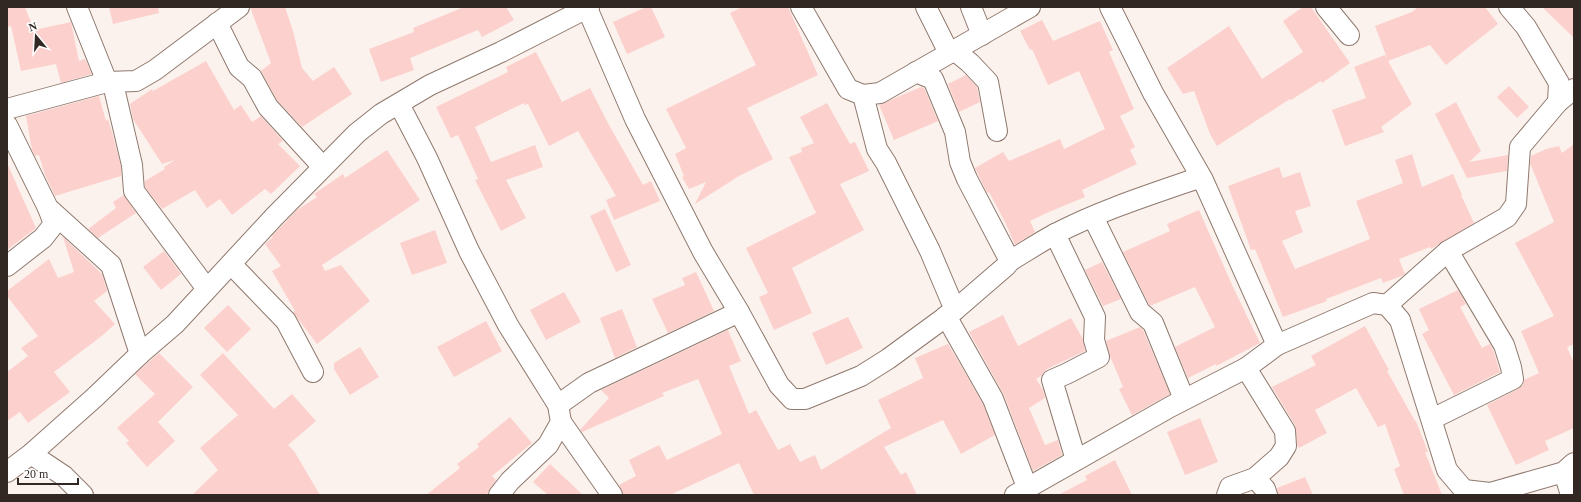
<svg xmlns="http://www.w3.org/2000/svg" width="1581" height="502" font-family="Georgia,serif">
<rect width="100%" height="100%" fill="#fcf2ed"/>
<g fill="#fcd0cd">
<polygon points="7,7 25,7 34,30 71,22 79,61 85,59 92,74 61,83 56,64 21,71 11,26 7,27"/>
<polygon points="109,7 158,7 159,13 113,24"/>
<polygon points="250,7 285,7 293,31 302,68 313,81 334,67 352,94 302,127 277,100 261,71 271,63"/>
<polygon points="464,7 506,7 514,20 482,37 478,30 410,58 414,70 381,82 369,49 414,32 413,28"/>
<polygon points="646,7 651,7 665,37 627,54 613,22"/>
<polygon points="742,7 788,7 818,75 747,108 773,159 739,176 695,204 706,182 689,189 682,177 684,176 675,154 686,148 666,109 756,65 730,13"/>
<polygon points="1303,7 1311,7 1350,63 1322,83 1321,81 1291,100 1290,99 1217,146 1210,134 1194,91 1183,94 1167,68 1229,26 1262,79 1303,52 1283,21"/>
<polygon points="1418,7 1485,7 1498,24 1446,65 1430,45 1388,61 1412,104 1381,127 1384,132 1345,146 1332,110 1366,98 1354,67 1385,55 1387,58 1375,26 1412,12"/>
<polygon points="1542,7 1574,7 1574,38"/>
<polygon points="1042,20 1053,41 1100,21 1113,50 1109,52 1134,109 1120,116 1135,147 1130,150 1137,164 1082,190 1085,197 1049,212 1030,221 1035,232 1015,245 1005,222 989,192 987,193 975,168 1003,152 1009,161 1060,139 1064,149 1105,129 1079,71 1048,85 1032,49 1030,50 1020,31"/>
<polygon points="536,52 562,102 590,88 609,125 643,185 651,181 660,201 614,220 606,200 616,196 578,131 549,146 528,104 525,105 524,103 475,127 491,162 535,145 543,167 506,180 526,218 501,231 475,180 478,179 458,135 451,138 436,107 508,72 506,67"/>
<polygon points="206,61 234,110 241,105 252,122 261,116 283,141 278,144 300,166 271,194 265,189 232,215 220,199 207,208 195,190 162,209 145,187 145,181 165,169 164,167 175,160 162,164 133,119 130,104 152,89 153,91"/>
<polygon points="966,75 977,87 980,102 959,112 948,84"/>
<polygon points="1509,86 1529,107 1517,118 1497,97"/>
<polygon points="921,87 924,88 938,121 894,140 879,105"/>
<polygon points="99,96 106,121 108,119 112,132 121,167 121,176 55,196 45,175 39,155 35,156 32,150 26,116"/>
<polygon points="1456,102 1481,151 1469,162 1508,155 1507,171 1467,178 1435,114"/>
<polygon points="827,103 850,144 855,142 869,171 840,184 864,230 792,268 812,313 774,330 759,297 768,293 746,248 816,213 789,157 802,152 801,148 814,143 800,117"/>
<polygon points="1574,144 1574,344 1567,347 1574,364 1574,428 1545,441 1549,450 1516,465 1487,405 1518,389 1523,385 1524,380 1539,373 1521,331 1554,316 1515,243 1554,222 1530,163 1531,156 1546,149 1559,146 1562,153"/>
<polygon points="387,150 420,200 322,265 325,271 341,265 370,301 317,344 293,312 295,311 272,271 281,266 265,244 273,237 272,236 297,210 317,197 314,194 343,174 345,178"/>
<polygon points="1412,154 1422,187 1453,174 1462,195 1461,195 1474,223 1431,249 1430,247 1399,259 1405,274 1404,275 1383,283 1381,278 1326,299 1327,301 1283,317 1255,249 1251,250 1228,186 1279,167 1283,178 1300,172 1311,206 1295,211 1303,232 1282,241 1295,269 1370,239 1356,201 1403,183 1395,160"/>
<polygon points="7,163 36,228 7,250"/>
<polygon points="124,195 136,213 98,238 88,229 116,208 113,202"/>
<polygon points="605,209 631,265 616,272 590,216"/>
<polygon points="1199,210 1233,287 1260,343 1216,366 1216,364 1188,378 1175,347 1215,327 1195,287 1150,306 1123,252 1170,231 1167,224"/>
<polygon points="435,230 447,263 412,275 400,243"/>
<polygon points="63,237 102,274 107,291 94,301 115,324 103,335 54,372 70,392 28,423 20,412 7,421 7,372 28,356 21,348 38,336 7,296 7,291 49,259 58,278 74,272"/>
<polygon points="164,251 181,274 161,290 143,267"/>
<polygon points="1102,262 1121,299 1103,306 1085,270"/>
<polygon points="696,272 714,311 668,333 652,299 685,285 682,278"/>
<polygon points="1458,290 1466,304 1460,307 1482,348 1490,344 1493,350 1500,372 1454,395 1422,334 1429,330 1419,309"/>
<polygon points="564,292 581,322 546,340 530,310"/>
<polygon points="228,305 251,329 227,352 204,328"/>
<polygon points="622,309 637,347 615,358 600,318"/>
<polygon points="1003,315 1018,346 1071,318 1083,339 1085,351 1047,369 1041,376 1036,379 1043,390 1045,398 1029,408 1045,445 1058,440 1062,455 1033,471 1004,395 969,332"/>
<polygon points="848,317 863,348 826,365 812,333"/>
<polygon points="486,321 502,351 454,377 437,347"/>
<polygon points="1365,326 1389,370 1387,371 1415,421 1416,421 1428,452 1425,452 1442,495 1404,495 1394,469 1400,466 1385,424 1378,427 1356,388 1315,410 1327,433 1299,448 1297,445 1295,425 1272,387 1316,365 1311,356"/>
<polygon points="1140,327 1143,330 1170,394 1132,415 1119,389 1123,387 1110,356 1106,341"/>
<polygon points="728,330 741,361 729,366 749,414 756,410 778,450 790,444 800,462 815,455 821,470 891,428 878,400 923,378 915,358 948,344 983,404 995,435 961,454 943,420 884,447 901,475 906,472 917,495 754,495 739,463 670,495 623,495 619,485 636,476 629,460 659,445 667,460 722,434 698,379 662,393 664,396 582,432 580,430 609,398 601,390"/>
<polygon points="360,347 379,377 350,395 334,369 334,363"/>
<polygon points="159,353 193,387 158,422 175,441 147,467 126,443 129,441 117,428 155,394 135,374"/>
<polygon points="223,353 274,409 292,394 316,421 288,445 294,451 320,495 192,495 218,470 200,448 238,415 200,375"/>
<polygon points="510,417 532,443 492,476 496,480 488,493 485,495 426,495 460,468 457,464 479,447 477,444"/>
<polygon points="1200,418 1218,462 1185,475 1167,432"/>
<polygon points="1115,460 1132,495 1058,495 1087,480 1085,476"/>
<polygon points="550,464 583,495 548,495 533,482"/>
<polygon points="1305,477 1313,495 1278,495 1277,488"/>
</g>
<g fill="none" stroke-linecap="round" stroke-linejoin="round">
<defs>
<g id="street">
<polyline points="77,7 107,82 114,88 132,165 134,191 207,289"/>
<polyline points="801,7 848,89 863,95 880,93 1030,7"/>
<polyline points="926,7 949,53"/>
<polyline points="971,7 982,35"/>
<polyline points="1110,7 1153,93 1203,180 1277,345"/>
<polyline points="1326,7 1349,35"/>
<polyline points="1509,7 1526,27 1559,83 1558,102"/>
<polyline points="587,8 635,119 703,252 739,312"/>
<polyline points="217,23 239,67 252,78 268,107 322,166"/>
<polyline points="954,50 970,63 988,82 997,131"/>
<polyline points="916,72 933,79 955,132 960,162 967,179 1010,261"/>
<polyline points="863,95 877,149 886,163 930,251 955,310"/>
<polyline points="399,104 427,158 469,251 508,325 558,405 561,422 548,445 510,481 499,495"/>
<polyline points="7,109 107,82 136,81 155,70 239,7"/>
<polyline points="7,125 48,208 111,265 140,354"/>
<polyline points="1093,217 1140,312 1153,323 1184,399"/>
<polyline points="1055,234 1095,317 1094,340 1099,357 1066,374 1052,380 1076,460"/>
<polyline points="231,264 286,321 313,372"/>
<polyline points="7,266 43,238 54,224 48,208"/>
<polyline points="1387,305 1448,251 1507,217 1516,204 1520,147 1558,102 1574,89"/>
<polyline points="946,316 993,399 1027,487"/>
<path d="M558,405l31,-22 150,-71 40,73 13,14h13l56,-23 27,-17 67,-49 51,-44 4,-5c15,-9 30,-19 45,-27 46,-24 97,-40 146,-57"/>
<polyline points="1432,419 1513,379 1511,367 1504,345 1448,251"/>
<polyline points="561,422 612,495"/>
<polyline points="31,454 64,476 83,495"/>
<polyline points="7,472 31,454 94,398 140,354 175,324 274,217 357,133 381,114 430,85 501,52 589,7"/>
<polyline points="1564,472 1571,495"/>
<polyline points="1255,478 1265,489 1267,495"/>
<polyline points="1015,495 1170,407 1246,368 1277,345 1373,303 1387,305 1400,320 1447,470 1464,490 1490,493 1564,472 1574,463"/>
<polyline points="1227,495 1230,487 1255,478 1279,457 1286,446 1285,431 1246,368"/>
</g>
</defs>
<use href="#street" stroke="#8f796e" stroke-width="22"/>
<use href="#street" stroke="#fff" stroke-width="20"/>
</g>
<rect width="1581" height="502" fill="none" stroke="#312824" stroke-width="16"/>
<g transform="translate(36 36) rotate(342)" stroke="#ffffff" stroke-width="3" paint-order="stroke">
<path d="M0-3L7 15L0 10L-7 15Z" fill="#312824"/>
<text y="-6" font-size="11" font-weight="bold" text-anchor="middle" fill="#312824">N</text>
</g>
<path d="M18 478v6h60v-6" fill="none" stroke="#312824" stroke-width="2"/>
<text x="24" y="478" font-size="12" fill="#312824" stroke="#ffffff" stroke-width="3" paint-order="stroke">20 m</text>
</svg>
